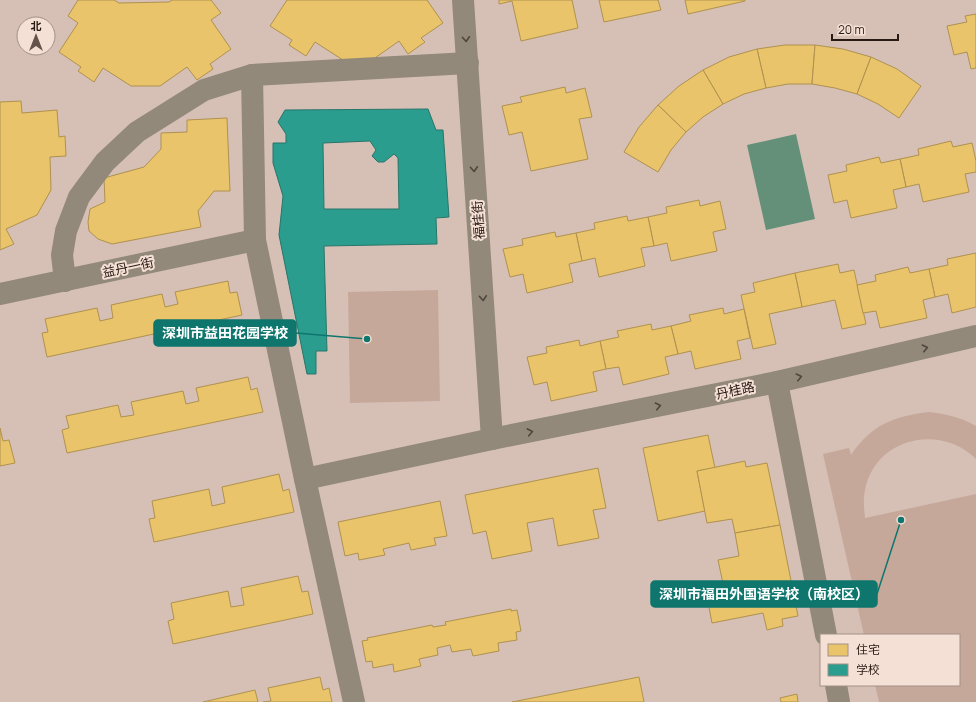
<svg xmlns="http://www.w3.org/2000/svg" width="976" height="702" font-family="Manrope,'Noto Sans SC',sans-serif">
<rect width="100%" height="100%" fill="#d6c0b5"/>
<g fill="#c6a89a">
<polygon points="438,290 440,401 350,403 348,292"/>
<path d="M929,412c17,2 32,5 47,14v33c-36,-36 -101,-21 -111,31 -2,9 -1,18 0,28l111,-24v208h-97l-4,-17h84v-50h-95l-41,-181 26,-6 2,7c20,-30 43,-39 78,-43z"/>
</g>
<polygon fill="#648f79" points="796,134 815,219 766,230 747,145"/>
<g fill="#e9c46a" stroke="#af9150">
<polygon points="78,0 114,0 119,3 169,2 172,0 211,0 221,13 211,20 231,49 210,64 213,69 197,80 187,67 160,86 131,86 103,68 94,82 78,71 81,67 59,52 78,23 68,16"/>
<polygon points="287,0 427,0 443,23 421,38 425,42 408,54 399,41 372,60 343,60 315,42 306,56 289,45 292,40 270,26"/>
<polygon points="499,0 572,0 578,28 521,41 512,1 499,4"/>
<polygon points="599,0 658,0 661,10 604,22"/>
<polygon points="685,0 745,0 745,1 688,14"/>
<polygon points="976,14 976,68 971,69 967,52 954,55 947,26 967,22 965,16"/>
<polygon points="785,45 815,45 812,84 788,84 766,88 757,49"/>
<polygon points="815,45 843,49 871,57 857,94 835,88 812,84"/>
<polygon points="757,49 766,88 744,94 723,104 703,70 729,57"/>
<polygon points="871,57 897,69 921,86 899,118 878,104 857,94"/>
<polygon points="703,70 723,104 703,117 686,132 658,105 679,86"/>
<polygon points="565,87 566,93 585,88 592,117 579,119 588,159 531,171 522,132 509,135 502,106 522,102 520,97"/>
<polygon points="21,101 22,113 57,110 59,137 65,136 66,156 50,157 51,190 37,215 6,229 14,244 0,250 0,102"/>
<polygon points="658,105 686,132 671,150 658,172 624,152 639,127"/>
<polygon points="227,118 230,191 214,191 198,211 201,227 112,244 98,239 89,231 88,222 90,209 105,202 104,178 144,167 161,149 161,133 187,132 187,120"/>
<polygon points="951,141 953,147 972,143 976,161 976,172 965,174 969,192 923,202 919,184 906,187 900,159 919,155 918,149"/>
<polygon points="879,157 881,163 900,159 906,187 893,190 897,208 851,218 847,200 834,203 828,175 847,171 846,165"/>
<polygon points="699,200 700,206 720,201 726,229 713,232 717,251 671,261 667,243 654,246 648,217 667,213 666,207"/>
<polygon points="627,216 628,221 648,217 654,246 641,248 645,266 599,277 595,258 582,261 576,233 595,229 594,223"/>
<polygon points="555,232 556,237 576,233 582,261 569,264 573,282 527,293 523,274 510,277 503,249 523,245 522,239"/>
<polygon points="976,253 976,307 952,313 948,294 935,297 929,269 948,265 947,259"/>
<polygon points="838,264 840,273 854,270 866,324 842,329 835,300 802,307 795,273"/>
<polygon points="908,267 910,273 929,269 935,297 923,300 927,318 880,328 876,311 863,313 857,285 876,281 875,275"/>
<polygon points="795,273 802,307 769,314 776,344 753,349 741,295 755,292 753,283"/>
<polygon points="228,281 230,293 237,292 242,315 47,357 42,333 48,332 45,319 97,308 100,321 113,318 111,305 162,294 165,307 178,304 175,292"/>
<polygon points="723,308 724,314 744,309 750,338 737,341 741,359 695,369 691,351 678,354 671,326 691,321 689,315"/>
<polygon points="651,324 652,330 671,326 678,354 665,357 669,374 623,385 619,367 606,369 600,341 619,337 617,331"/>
<polygon points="579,340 580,346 600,341 606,369 593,372 597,391 551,401 547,382 534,385 527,357 547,353 546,347"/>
<polygon points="248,377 251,390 257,388 263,412 67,453 62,430 69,428 66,416 118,405 121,417 134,415 131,402 183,391 186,404 199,401 196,388"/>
<polygon points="0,428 3,441 9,440 15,463 0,466"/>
<polygon points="708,435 715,468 697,471 705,511 658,521 643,448"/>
<polygon points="745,461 746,467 767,463 780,525 735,533 732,519 707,523 697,471"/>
<polygon points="598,468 606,508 593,510 599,538 558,546 553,518 527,523 532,551 492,559 486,531 473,534 465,495"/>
<polygon points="279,474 283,491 289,489 294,512 154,542 149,519 155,518 152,501 209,489 212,506 225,503 222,487"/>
<polygon points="440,501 447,536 434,538 436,545 411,550 409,543 383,549 385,555 359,560 358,553 345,556 338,522"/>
<polygon points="780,525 798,616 782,619 783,626 767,630 763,613 712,623 707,597 725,593 718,560 739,556 735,533"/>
<polygon points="298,576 302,592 308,591 313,614 173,644 168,621 174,619 171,603 228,591 231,607 244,605 241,588"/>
<polygon points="511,609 511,611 517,610 521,631 516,632 517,640 498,643 499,651 473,656 471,649 452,652 450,645 437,648 438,655 419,659 421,666 394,672 393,664 373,668 372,661 366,662 362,641 368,640 367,638 432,625 433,627 446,625 445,622"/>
<polygon points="320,677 323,690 329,688 332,702 263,702 271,701 268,688"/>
<polygon points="639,677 644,702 512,702"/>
<polygon points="255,690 258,702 203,702"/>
<polygon points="797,694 798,702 781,702 780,698"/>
</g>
<path fill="#2a9d8f" stroke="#29756a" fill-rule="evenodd" d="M428,109l8,21h7l6,87 -13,1 1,26 -113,2 3,105h-11v23h-9l-28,-139 4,-39 -10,-33v-20h13v-9l-8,-12 7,-12zM370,141l6,9 -4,6 6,6h6l10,-8 4,4 1,51h-75l-1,-66z"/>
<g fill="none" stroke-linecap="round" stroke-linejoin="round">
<g stroke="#92897b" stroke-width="22">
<polyline points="463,0 492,439"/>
<polyline points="252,75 255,240 305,479 354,702"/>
<polyline points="65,281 62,255 66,231 79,197 105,162 137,132 204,90 252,75 468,63"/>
<polyline points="0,294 255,240"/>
<polyline points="777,382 826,635"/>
<polyline points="305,479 492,439 777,382 976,336"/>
<polyline points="836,685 839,702"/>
</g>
</g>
<defs><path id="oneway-chevron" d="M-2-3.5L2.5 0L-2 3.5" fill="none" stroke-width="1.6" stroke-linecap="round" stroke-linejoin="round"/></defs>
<g stroke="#52463c">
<use href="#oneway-chevron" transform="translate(466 39) rotate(86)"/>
<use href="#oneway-chevron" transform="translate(474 169) rotate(86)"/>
<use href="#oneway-chevron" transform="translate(483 298) rotate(86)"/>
<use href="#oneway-chevron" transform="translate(925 348) rotate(-13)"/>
<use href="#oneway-chevron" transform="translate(799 377) rotate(-13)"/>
<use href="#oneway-chevron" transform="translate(658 406) rotate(-12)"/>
<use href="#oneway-chevron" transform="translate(530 432) rotate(-11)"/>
</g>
<g text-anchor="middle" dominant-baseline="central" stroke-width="4" stroke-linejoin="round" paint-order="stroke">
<g font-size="13" fill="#281912" stroke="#f5e0d6">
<text transform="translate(478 220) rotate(-94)">福桂街</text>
<text transform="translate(128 267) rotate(-12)">益丹一街</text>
<text transform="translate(735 390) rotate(-12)">丹桂路</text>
</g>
</g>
<path fill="none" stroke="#0f766e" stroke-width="1.5" d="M367 339L296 333M901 520L877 594"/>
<g fill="#0f766e" stroke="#f5e0d6" stroke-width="1.5">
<circle cx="367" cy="339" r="4"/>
<circle cx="901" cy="520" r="4"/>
</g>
<g fill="#0f766e" stroke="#0f766e" stroke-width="1.5">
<rect x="154" y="320" width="142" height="26" rx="4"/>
<rect x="651" y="581" width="226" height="26" rx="4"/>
</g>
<g font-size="14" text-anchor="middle" font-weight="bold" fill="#fff">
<text x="225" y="338">深圳市益田花园学校</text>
<text x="764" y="599">深圳市福田外国语学校（南校区）</text>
</g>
<rect x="820" y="634" width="140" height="52" fill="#f5e0d6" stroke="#a39088"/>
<rect x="828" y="644" width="20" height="12" fill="#e9c46a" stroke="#a39088"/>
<text x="856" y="654" font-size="12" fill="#281912">住宅</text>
<rect x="828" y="664" width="20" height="12" fill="#2a9d8f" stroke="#a39088"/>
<text x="856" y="674" font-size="12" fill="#281912">学校</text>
<g transform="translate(36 36)"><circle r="19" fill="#f5e0d6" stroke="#a39088"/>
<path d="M0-3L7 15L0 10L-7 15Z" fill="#65534b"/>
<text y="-6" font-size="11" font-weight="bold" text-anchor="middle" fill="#281912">北</text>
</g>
<path d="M832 34v6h66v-6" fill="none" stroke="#281912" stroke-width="2"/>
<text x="838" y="34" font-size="12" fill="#281912" stroke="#f5e0d6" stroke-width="3" paint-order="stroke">20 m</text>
</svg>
